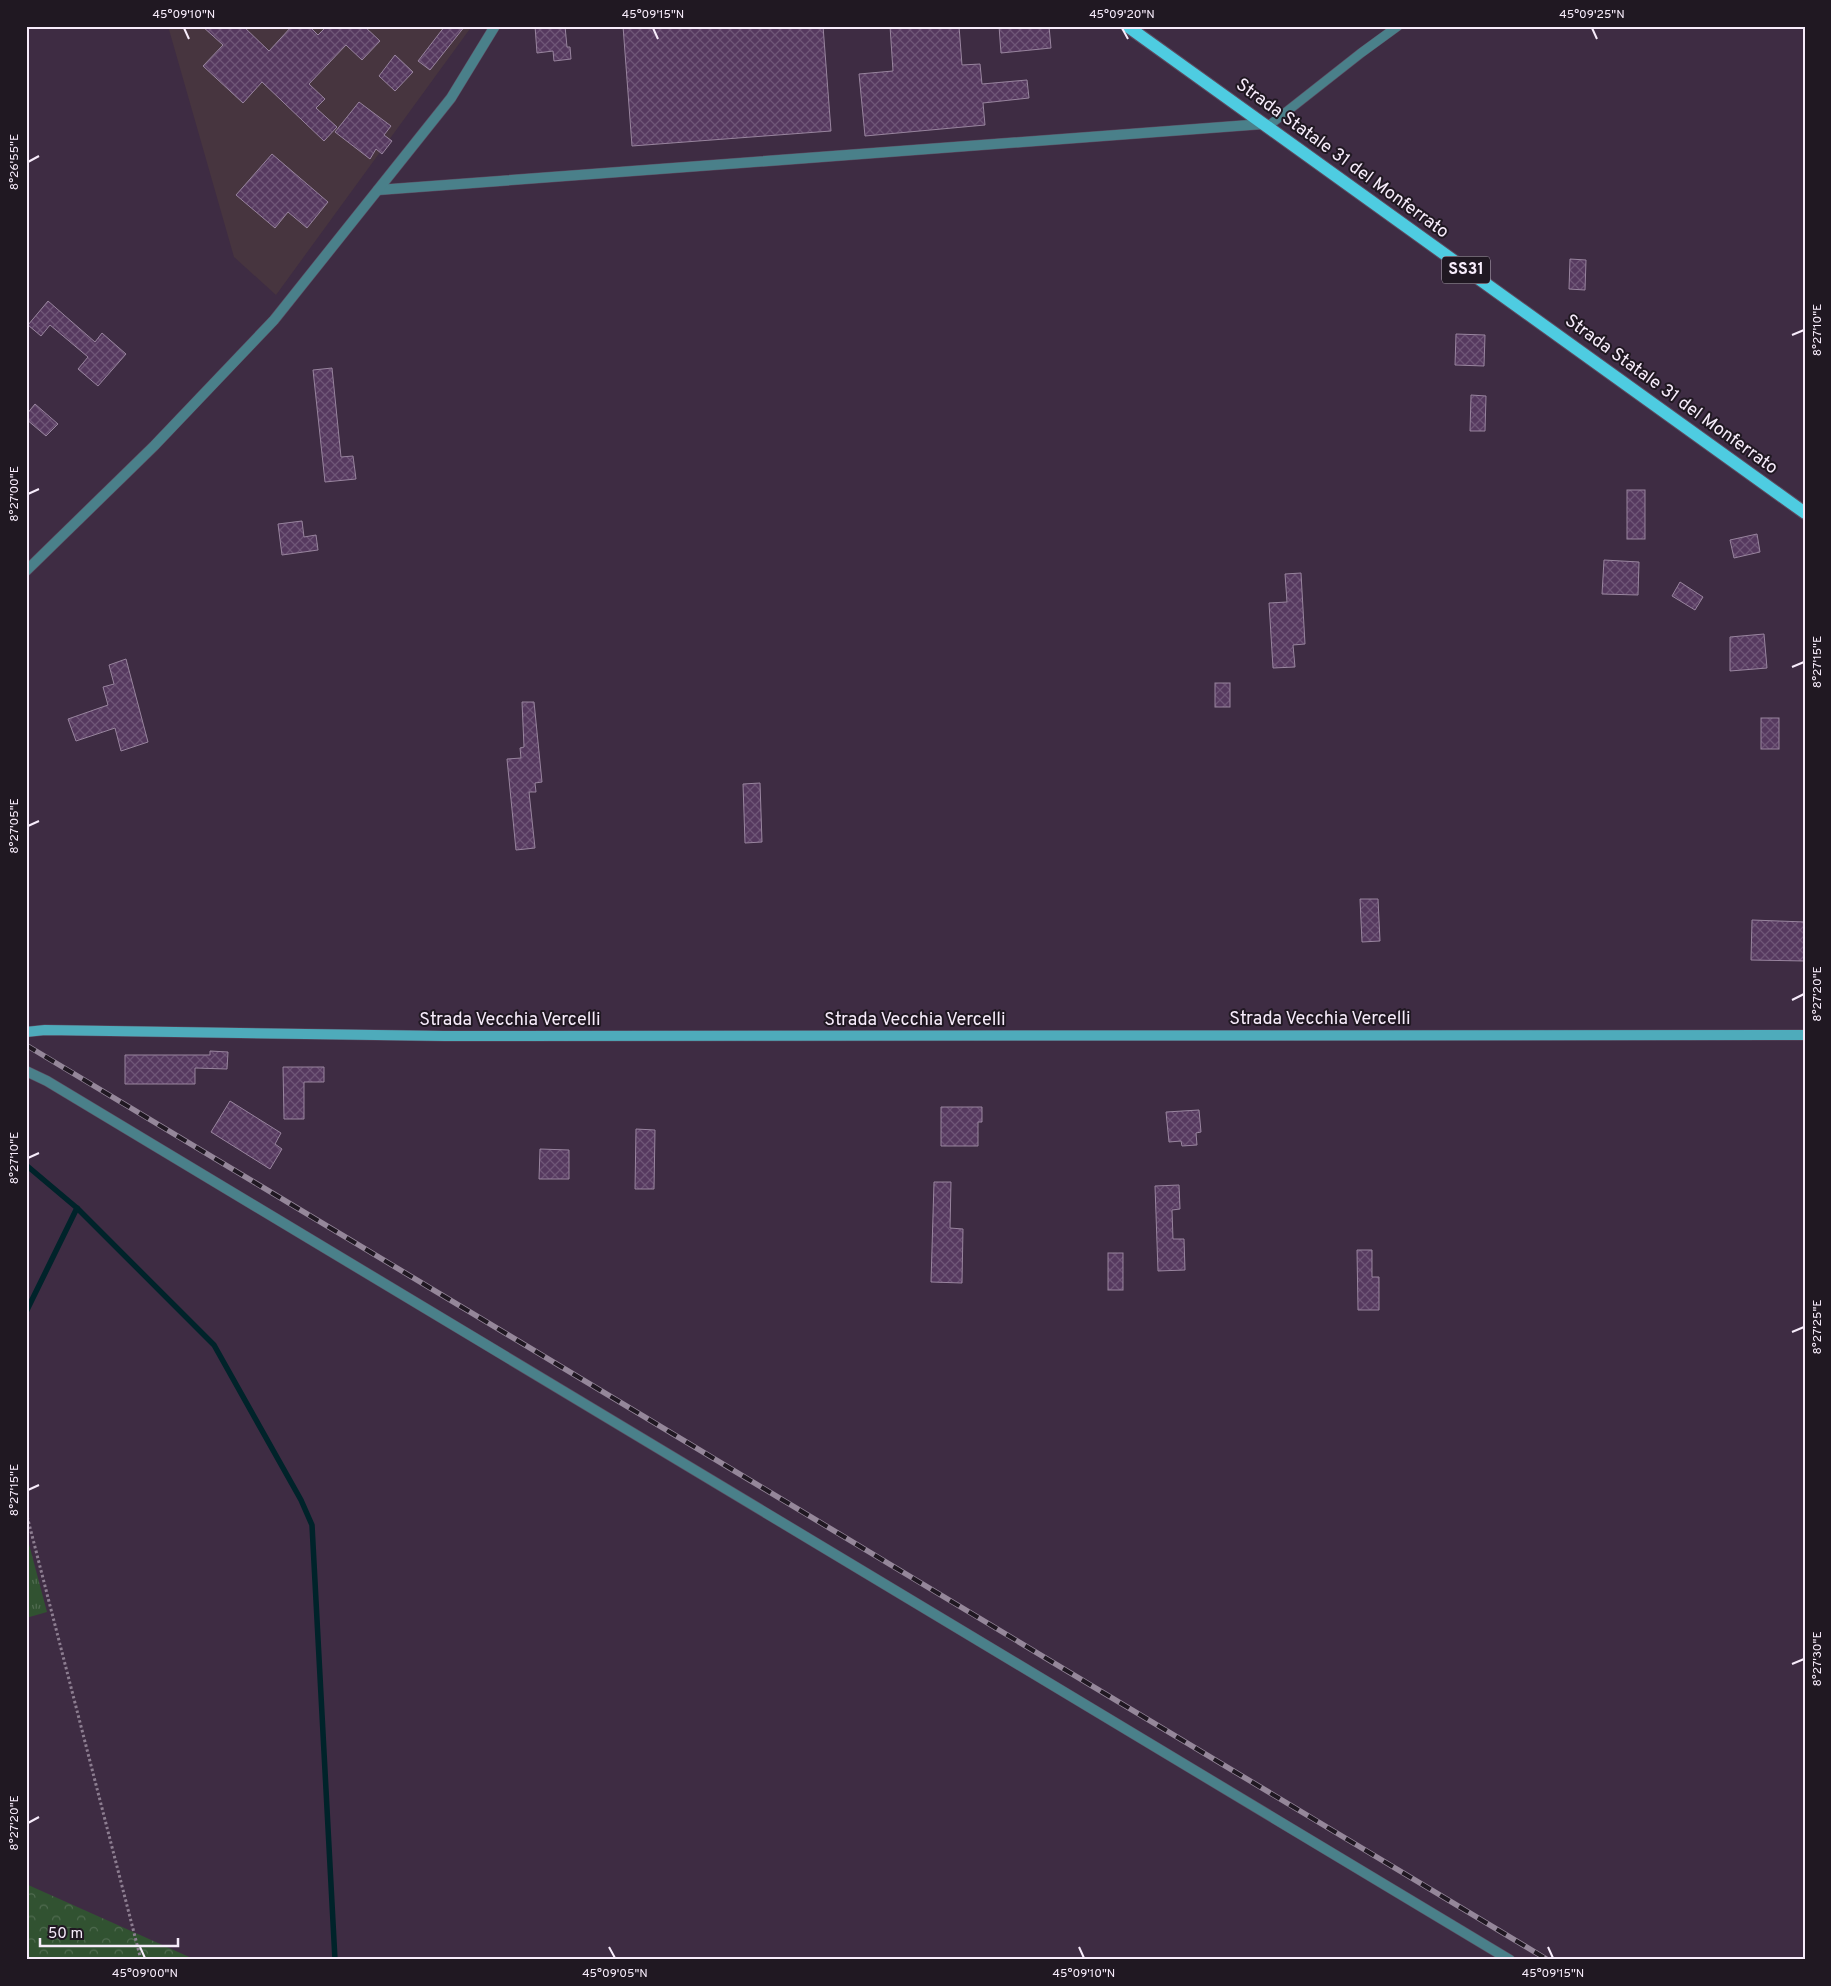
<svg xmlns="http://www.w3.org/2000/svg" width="1831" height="1986" font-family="Overpass,sans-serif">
<defs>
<pattern id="grass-tufts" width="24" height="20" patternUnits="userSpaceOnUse" patternTransform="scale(1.25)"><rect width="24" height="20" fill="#315231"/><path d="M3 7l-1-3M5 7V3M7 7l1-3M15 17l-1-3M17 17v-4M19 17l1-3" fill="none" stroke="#506b50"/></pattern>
<pattern id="park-crowns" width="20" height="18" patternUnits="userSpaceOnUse" patternTransform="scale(1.25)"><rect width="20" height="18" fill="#315231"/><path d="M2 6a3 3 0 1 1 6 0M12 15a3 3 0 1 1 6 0" fill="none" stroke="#506b50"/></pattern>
<pattern id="building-cross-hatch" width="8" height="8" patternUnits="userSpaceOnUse" patternTransform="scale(1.25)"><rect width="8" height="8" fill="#56395f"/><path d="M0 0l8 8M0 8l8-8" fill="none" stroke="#6f5677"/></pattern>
</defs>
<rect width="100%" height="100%" fill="#3e2c43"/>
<polygon fill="#47353f" points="168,26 472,26 276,295 234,257"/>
<polygon fill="url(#grass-tufts)" points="26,1533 47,1612 26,1618"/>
<polygon fill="url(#park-crowns)" points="26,1884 196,1960 26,1960"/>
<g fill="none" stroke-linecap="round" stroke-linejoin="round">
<g stroke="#00232a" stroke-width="5.5">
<polyline points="26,1165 77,1208 214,1345 301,1500 312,1525 335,1960"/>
<polyline points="26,1312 77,1208"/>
</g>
</g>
<g fill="url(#building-cross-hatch)" stroke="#98849e">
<polygon points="202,26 243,26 269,51 292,26 309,26 318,35 327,26 364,26 380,41 362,60 346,45 309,84 325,99 316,108 337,127 324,141 262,82 243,103 203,66 223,45"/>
<polygon points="445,26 465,26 430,70 418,61"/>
<polygon points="535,26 565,26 567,47 570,47 571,59 554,61 553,51 537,53"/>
<polygon points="623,26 823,26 831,131 632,146"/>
<polygon points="890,26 959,26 962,65 980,64 982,84 1027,80 1029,98 983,103 985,125 865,136 859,74 893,71"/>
<polygon points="999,26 1049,26 1051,48 1001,53"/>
<polygon points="395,55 413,72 395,91 379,76"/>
<polygon points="359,102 391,126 384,135 392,141 382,154 376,149 370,159 335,132"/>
<polygon points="272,154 328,202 307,228 288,212 275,228 236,195"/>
<polygon points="1570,259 1586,260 1585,290 1569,289"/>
<polygon points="48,301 95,342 102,333 126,354 98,386 78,369 88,357 50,325 41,336 28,325"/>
<polygon points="1456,334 1485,335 1484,366 1455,365"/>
<polygon points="332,368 341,457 353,456 356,479 325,482 313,370"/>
<polygon points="1471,395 1486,396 1485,431 1470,431"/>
<polygon points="35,404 58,424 46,436 26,419 26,415"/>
<rect x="1627" y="490" width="18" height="49"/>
<polygon points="302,521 304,537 316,535 318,550 282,555 278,524"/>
<polygon points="1757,534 1760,552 1734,558 1730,540"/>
<polygon points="1604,560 1639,562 1638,595 1602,594"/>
<polygon points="1301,573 1305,644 1293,645 1295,667 1273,668 1269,603 1287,602 1285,574"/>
<polygon points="1680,582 1703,597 1695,610 1672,596"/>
<polygon points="1764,634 1767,668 1730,671 1730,637"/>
<polygon points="126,659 148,742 121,751 115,728 76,741 68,719 108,705 103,687 114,684 109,665"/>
<rect x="1215" y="683" width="15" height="24"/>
<polygon points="522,702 534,702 542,782 535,783 536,792 529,792 535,848 516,850 507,759 521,758 520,748 524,747"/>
<rect x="1761" y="718" width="18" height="31"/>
<polygon points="760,783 762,842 745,843 743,784"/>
<polygon points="1360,899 1378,899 1380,941 1362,942"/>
<polygon points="1752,920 1805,922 1805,961 1751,960"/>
<polygon points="210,1051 228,1052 227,1069 195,1068 195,1084 125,1084 125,1055 210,1055"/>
<polygon points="283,1067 324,1067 324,1082 304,1082 304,1119 284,1119"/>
<polygon points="230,1101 281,1133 275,1144 282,1149 270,1169 211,1132"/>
<polygon points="941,1107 982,1107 982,1122 978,1122 978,1146 941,1146"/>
<polygon points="1199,1110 1201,1132 1196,1133 1197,1145 1182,1146 1181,1141 1169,1142 1166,1112"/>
<polygon points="636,1129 655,1130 654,1189 635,1189"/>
<polygon points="540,1149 569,1150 569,1179 539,1179"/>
<polygon points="934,1182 951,1182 950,1228 963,1229 962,1283 931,1282"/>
<polygon points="1179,1185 1180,1209 1172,1210 1173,1239 1184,1239 1185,1270 1158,1271 1155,1186"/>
<polygon points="1357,1250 1372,1250 1372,1277 1379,1277 1379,1310 1358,1310"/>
<rect x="1108" y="1253" width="15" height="37"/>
</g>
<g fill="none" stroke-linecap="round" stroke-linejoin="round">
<defs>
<polyline id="lane" points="1267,127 1361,53 1398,26"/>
<g id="street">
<polyline points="378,190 1263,124"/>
<polyline points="26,571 154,446 274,320 451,98 495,26"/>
<polyline points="26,1071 47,1081 1510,1960"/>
</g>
<polyline id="secondary" points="26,1032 45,1030 444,1036 1805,1035"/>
<polyline id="primary" points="1127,26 1805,513"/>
</defs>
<use href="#lane" stroke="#5c4b60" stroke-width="10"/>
<use href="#street" stroke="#5c4b60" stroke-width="11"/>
<use href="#secondary" stroke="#5c4b60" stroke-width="11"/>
<use href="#primary" stroke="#5c4b60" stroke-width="14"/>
<polyline stroke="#8d7e91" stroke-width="3" stroke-dasharray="2.5 2.5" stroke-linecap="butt" points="26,1512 141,1960"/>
<use href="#lane" stroke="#4a808a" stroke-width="9"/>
<use href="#street" stroke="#4a808a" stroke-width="10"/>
<use href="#secondary" stroke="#4eabbb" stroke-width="10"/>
<use href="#primary" stroke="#4ecce1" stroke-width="12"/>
<defs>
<polyline id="rail" points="26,1045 1548,1960"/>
</defs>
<use href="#rail" stroke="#95879a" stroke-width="5.5"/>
<use href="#rail" stroke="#201822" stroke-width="4" stroke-dasharray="11" stroke-linecap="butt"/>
</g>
<path fill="none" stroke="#f7ecfb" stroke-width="2" d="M184,28l5,11M653,28l5,11M1122,28l6,11M1592,28l5,11M28,162l11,-6M1792,335l12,-5M28,494l11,-5M1792,667l12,-5M28,826l11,-5M1792,1000l12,-6M28,1158l11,-5M1792,1332l12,-5M28,1490l11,-5M1792,1664l12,-5M28,1823l11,-6M140,1947l5,11M609,1947l6,11M1079,1947l5,11M1548,1947l5,11"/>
<g text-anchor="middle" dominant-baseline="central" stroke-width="4" stroke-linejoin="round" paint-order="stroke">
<rect fill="#201822" stroke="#b6acba" stroke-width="1" x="1442" y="256.5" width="48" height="27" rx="4"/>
<g font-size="16" font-weight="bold" fill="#f7ecfb">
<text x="1466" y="270">SS31</text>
</g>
<g font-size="18" fill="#f7ecfb" stroke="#201822">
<text transform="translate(1342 159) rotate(36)">Strada Statale 31 del Monferrato</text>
<text transform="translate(1671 395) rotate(36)">Strada Statale 31 del Monferrato</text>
<text x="1320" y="1019">Strada Vecchia Vercelli</text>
<text x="510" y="1020">Strada Vecchia Vercelli</text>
<text x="915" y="1020">Strada Vecchia Vercelli</text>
</g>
</g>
<rect width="1831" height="1986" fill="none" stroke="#201822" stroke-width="55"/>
<path d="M40 1938v8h138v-8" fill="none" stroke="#f7ecfb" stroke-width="2.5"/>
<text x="48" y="1938" font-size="15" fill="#f7ecfb" stroke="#201822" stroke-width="4" paint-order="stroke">50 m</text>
<rect x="28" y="28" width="1776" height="1930" fill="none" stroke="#f7ecfb" stroke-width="2"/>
<g font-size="12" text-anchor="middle" fill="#f7ecfb">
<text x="184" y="18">45°09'10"N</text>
<text x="653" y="18">45°09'15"N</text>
<text x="1122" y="18">45°09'20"N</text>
<text x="1592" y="18">45°09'25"N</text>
<text transform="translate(14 162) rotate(-90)" y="4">8°26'55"E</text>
<text transform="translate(1817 330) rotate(-90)" y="4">8°27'10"E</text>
<text transform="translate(14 494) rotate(-90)" y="4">8°27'00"E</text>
<text transform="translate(1817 662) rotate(-90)" y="4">8°27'15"E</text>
<text transform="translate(14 826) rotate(-90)" y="4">8°27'05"E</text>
<text transform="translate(1817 994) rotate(-90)" y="4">8°27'20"E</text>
<text transform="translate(14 1158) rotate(-90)" y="4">8°27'10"E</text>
<text transform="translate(1817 1327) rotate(-90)" y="4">8°27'25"E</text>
<text transform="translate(14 1490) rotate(-90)" y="4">8°27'15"E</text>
<text transform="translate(1817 1659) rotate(-90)" y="4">8°27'30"E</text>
<text transform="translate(14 1823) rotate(-90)" y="4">8°27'20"E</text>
<text x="145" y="1977">45°09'00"N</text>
<text x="615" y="1977">45°09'05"N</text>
<text x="1084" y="1977">45°09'10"N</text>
<text x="1553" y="1977">45°09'15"N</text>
</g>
</svg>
